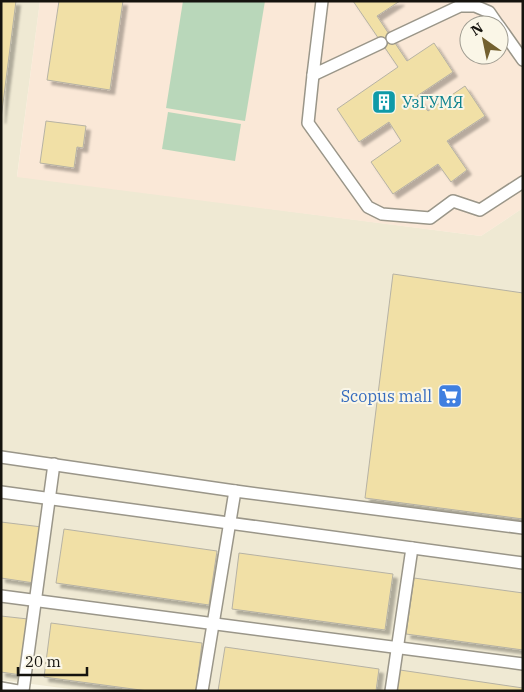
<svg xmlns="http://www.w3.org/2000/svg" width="524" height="692" font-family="'IBM Plex Serif',serif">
<defs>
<filter id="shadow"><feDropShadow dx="4.5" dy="4.5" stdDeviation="1" flood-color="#0004"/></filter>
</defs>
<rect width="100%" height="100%" fill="#faf6e7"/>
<polygon fill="#efe9d3" points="1,1 40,1 17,176 481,236 523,208 523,691 85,691 1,680"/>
<path fill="#fae8d7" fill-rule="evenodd" d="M40,1h483v207l-42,28 -464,-59zM469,25h30v30h-30z"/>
<g fill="#b9d7ba">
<polygon points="183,1 265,1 245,121 166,108"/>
<polygon points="168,112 241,124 235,161 162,149"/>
</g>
<g fill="#f1e0a6" stroke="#b6b2a4" filter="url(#shadow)">
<polygon points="1,1 16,1 1,119"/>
<polygon points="59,1 123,1 110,90 47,80"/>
<polygon points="353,1 400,1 377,16 407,61 434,43 453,72 417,96 428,111 465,86 485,116 447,141 467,170 451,182 438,164 393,194 371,162 401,141 389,122 359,142 337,109 398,67"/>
<polygon points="46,121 86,126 83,148 77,147 74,168 40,163"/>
<polygon points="393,274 523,293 523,519 365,498"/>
<polygon points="1,522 42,527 34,583 1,578"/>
<polygon points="64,529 217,551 209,605 56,583"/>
<polygon points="239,553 393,574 385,630 232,609"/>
<polygon points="414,578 523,593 523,650 406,634"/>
<polygon points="1,616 28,619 21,675 1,672"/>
<polygon points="51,623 202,643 196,691 148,691 44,677"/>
<polygon points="225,647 379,669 376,691 218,691"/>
<polygon points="400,670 523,688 523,691 397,691"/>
</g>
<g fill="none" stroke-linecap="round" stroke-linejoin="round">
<defs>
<g id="lane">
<polyline points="322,1 313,75 381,43"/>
<polyline points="499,26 523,60"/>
<polyline points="392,38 460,6 475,6 489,12 498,25"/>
<polyline points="313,75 308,123 368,207 382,214 430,218 453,201 480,210 523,182"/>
<polyline points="1,457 235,491 523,528"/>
<polyline points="1,492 523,563"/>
<polyline points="1,596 523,664"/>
<polyline points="1,688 18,691"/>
<polyline points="23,691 54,464"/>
<polyline points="202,691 235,491"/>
<polyline points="391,691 412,548"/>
</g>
</defs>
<use href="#lane" stroke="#9a9689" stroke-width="14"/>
<use href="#lane" stroke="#fff" stroke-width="11"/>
</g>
<defs>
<symbol id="building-square" viewBox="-11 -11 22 22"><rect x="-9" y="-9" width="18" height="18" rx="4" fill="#0f9aa8" stroke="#faf6e7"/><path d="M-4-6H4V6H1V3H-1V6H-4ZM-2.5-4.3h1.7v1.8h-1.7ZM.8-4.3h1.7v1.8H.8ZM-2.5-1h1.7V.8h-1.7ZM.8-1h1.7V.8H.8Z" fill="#fff"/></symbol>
<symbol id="supermarket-square" viewBox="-11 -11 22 22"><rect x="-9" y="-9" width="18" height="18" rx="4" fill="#3f7fe0" stroke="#faf6e7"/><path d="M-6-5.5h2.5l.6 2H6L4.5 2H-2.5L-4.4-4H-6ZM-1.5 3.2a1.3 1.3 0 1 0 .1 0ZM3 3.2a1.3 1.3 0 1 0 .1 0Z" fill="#fff"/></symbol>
</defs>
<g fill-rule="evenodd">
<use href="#building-square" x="370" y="88" width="28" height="28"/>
<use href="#supermarket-square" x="436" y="382" width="28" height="28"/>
</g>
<g text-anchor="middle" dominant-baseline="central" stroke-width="4" stroke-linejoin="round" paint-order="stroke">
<g font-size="16" fill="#0d838f" stroke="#faf6e7" text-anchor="start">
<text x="402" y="102">УзГУМЯ</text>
</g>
<g font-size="16" fill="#366cbe" stroke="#faf6e7" text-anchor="end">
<text x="432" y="396">Scopus mall</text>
</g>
</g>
<rect width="524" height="692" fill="none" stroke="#15130e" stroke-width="5"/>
<g transform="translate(484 40) rotate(327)"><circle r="24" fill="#faf6e7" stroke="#9e9b90"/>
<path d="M0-4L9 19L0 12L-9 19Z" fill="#73602f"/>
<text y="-8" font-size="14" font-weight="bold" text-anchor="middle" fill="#15130e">N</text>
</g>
<path d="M18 667v8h69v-8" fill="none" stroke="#15130e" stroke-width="2.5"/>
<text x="25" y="667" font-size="15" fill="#15130e" stroke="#faf6e7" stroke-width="4" paint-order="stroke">20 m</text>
</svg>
